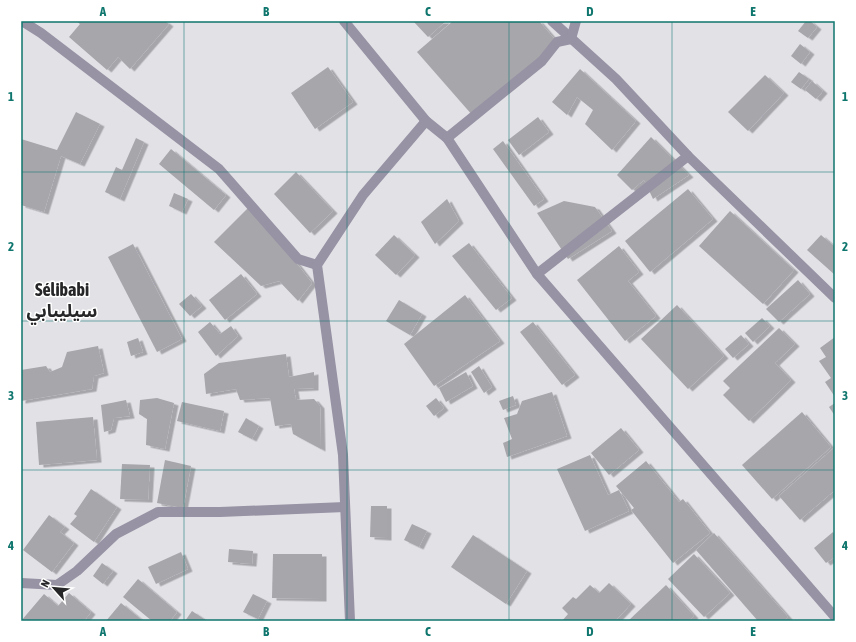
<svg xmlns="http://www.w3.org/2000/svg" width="856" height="642" font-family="'Asap Condensed','Noto Sans Arabic',sans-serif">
<defs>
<filter id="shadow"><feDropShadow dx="4.5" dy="2.5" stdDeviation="0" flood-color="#0004"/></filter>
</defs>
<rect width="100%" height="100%" fill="#e2e1e6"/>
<g fill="#a7a6ab" filter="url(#shadow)">
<polygon points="76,21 165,21 169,24 130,69 118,57 107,70 69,37 80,24"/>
<polygon points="413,21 446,21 428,37"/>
<polygon points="453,21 539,21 557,42 473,116 417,52"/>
<polygon points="806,21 810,21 817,27 808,38 798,31"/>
<polygon points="800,44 810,52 801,64 791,56"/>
<polygon points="328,67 353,102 315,129 291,93"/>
<polygon points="580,69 636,121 612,150 585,124 593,110 577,97 567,115 552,102"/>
<polygon points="799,72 809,79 801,89 791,82"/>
<polygon points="765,75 784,93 748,131 728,112"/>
<polygon points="812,81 823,91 816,99 805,90"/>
<polygon points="76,112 100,124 80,164 61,156 44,212 21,205 21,139 57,150"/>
<polygon points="538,117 549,132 519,155 508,140"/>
<polygon points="651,137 689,175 653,199 644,180 632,190 617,175"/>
<polygon points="136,138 144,142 120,199 105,192 116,167 122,170"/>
<polygon points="503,141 544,199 534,206 493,149"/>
<polygon points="171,149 226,195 214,210 159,164"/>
<polygon points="296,172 333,211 310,233 274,194"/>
<polygon points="688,189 713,219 650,272 625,241"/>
<polygon points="174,193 188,199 182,212 169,206"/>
<polygon points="447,199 459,221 435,244 421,222"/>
<polygon points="564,201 595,207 612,231 568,259 537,213"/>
<polygon points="251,205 312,283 298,301 279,281 261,286 214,242"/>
<polygon points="730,211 794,270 763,304 699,246"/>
<polygon points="394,235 415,255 396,275 375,255"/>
<polygon points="821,235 835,247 835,275 807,250"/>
<polygon points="469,243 512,298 496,310 452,256"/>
<polygon points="133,244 182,339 157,352 108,257"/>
<polygon points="619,246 639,272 628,281 656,316 625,341 577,280"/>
<polygon points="241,274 257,294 225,320 209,300"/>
<polygon points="798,280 810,294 779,322 766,309"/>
<polygon points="191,294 202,306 190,316 179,304"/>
<polygon points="465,295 500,341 434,386 404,344"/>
<polygon points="399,300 422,314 410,335 386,321"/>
<polygon points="677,305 724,356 688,389 641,339"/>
<polygon points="762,318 770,326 753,342 745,333"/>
<polygon points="210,322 220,334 231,326 238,336 216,356 198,332"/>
<polygon points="533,322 575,375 562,385 520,332"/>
<polygon points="779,328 795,344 775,363 791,380 749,421 723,395 730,388 723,381"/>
<polygon points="741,335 749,344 733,358 725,349"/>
<polygon points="835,337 835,397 825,382 831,378 819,361 826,357 820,348"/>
<polygon points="138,338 143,352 131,356 127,342"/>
<polygon points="98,346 104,373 94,376 92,389 21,401 21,370 46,366 50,372 62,367 67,352"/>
<polygon points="286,354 289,377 314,372 314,388 294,389 296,400 314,399 320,406 321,449 293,434 291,424 275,426 270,398 240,400 236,389 206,394 204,374 219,363"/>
<polygon points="479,366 492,387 484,393 471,372"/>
<polygon points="466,372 473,386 446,402 439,388"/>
<polygon points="552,392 567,436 507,457 503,443 512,439 504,418 517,414 522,401"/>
<polygon points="513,396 516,405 503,410 499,401"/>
<polygon points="157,398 174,403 165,449 146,445 147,419 139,414 140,400"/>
<polygon points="436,398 444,408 434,416 426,406"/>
<polygon points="126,400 130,416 114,418 111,430 104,432 101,405"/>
<polygon points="182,402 224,411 220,431 177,421"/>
<polygon points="835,403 835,416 829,407"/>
<polygon points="802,412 831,447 772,499 742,465"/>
<polygon points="93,417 97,460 39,465 36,422"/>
<polygon points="246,418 259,426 252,439 238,432"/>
<polygon points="621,428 639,450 609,475 591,453"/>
<polygon points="835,447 835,490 800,520 779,496"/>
<polygon points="590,455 608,495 619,490 629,511 585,531 557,469"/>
<polygon points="165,460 191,466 183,508 157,503"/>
<polygon points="646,461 679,502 683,499 710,533 673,563 631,510 634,508 616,486"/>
<polygon points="122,464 150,465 148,500 120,499"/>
<polygon points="91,489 117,507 94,542 70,524 77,516 74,514"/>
<polygon points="371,506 387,506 387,538 370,537"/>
<polygon points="49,515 65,527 60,532 74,543 52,572 23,550"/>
<polygon points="412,524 427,531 419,547 404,540"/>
<polygon points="833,532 835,535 835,557 826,563 814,548"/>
<polygon points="714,533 788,617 784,621 758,621 696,550"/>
<polygon points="473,535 527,571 506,604 451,567"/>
<polygon points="229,549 253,551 252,564 228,562"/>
<polygon points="181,552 188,569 156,584 148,567"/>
<polygon points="273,554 322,554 322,599 272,598"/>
<polygon points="694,554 730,593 704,617 668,579"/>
<polygon points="102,563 113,571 103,584 93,576"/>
<polygon points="138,579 177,612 170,621 152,621 123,597"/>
<polygon points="609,583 631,604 615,621 562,621 568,614 562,608 573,597 576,599 590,585 599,593"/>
<polygon points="666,585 694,616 689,621 628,621"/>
<polygon points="69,593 91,612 84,621 21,621 44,594 58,606"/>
<polygon points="253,594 267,601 258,619 243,612"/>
<polygon points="121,603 143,621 106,621"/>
<polygon points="192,611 207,621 185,621"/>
</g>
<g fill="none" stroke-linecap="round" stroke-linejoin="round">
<g stroke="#9792a4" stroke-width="10">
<polyline points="22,21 41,33 219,169 298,259 317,265"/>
<polyline points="344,21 426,121 447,138 537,274 835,617"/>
<polyline points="552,21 616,79 688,156 835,298"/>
<polyline points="447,138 542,61 557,42 571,39 576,21"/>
<polyline points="537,274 688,156"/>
<polyline points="21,583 57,585 77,571 116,534 158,512 220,512 345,507"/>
<polyline points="350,621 343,455 317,265 363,195 426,121"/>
</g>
</g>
<path fill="none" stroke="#0f766e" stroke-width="1" stroke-opacity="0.55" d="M184,21v600M347,21v600M509,21v600M672,21v600M21,172h814M21,321h814M21,470h814"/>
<g text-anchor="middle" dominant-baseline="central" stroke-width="3" stroke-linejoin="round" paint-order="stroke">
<g font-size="18" font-weight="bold" fill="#262527" stroke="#fff">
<text x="62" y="289">Sélibabi<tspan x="62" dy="21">سيليبابي</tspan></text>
</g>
</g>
<rect width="856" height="642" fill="none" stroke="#ffffff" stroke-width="44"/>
<g transform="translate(54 588) rotate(297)" stroke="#ffffff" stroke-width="3" paint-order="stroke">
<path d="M0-3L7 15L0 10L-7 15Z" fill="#262527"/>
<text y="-6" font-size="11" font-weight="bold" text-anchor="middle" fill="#262527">N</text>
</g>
<rect x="22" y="22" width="812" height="598" fill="none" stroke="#0f766e" stroke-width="1.5"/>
<g font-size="13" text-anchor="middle" font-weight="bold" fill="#0f766e">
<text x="103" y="16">A</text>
<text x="266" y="16">B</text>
<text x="428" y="16">C</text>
<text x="590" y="16">D</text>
<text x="753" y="16">E</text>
<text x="11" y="101">1</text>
<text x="845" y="101">1</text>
<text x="11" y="251">2</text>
<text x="845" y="251">2</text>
<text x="11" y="400">3</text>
<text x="845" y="400">3</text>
<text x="11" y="550">4</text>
<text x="845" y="550">4</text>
<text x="103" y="636">A</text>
<text x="266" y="636">B</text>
<text x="428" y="636">C</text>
<text x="590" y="636">D</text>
<text x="753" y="636">E</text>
</g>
</svg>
